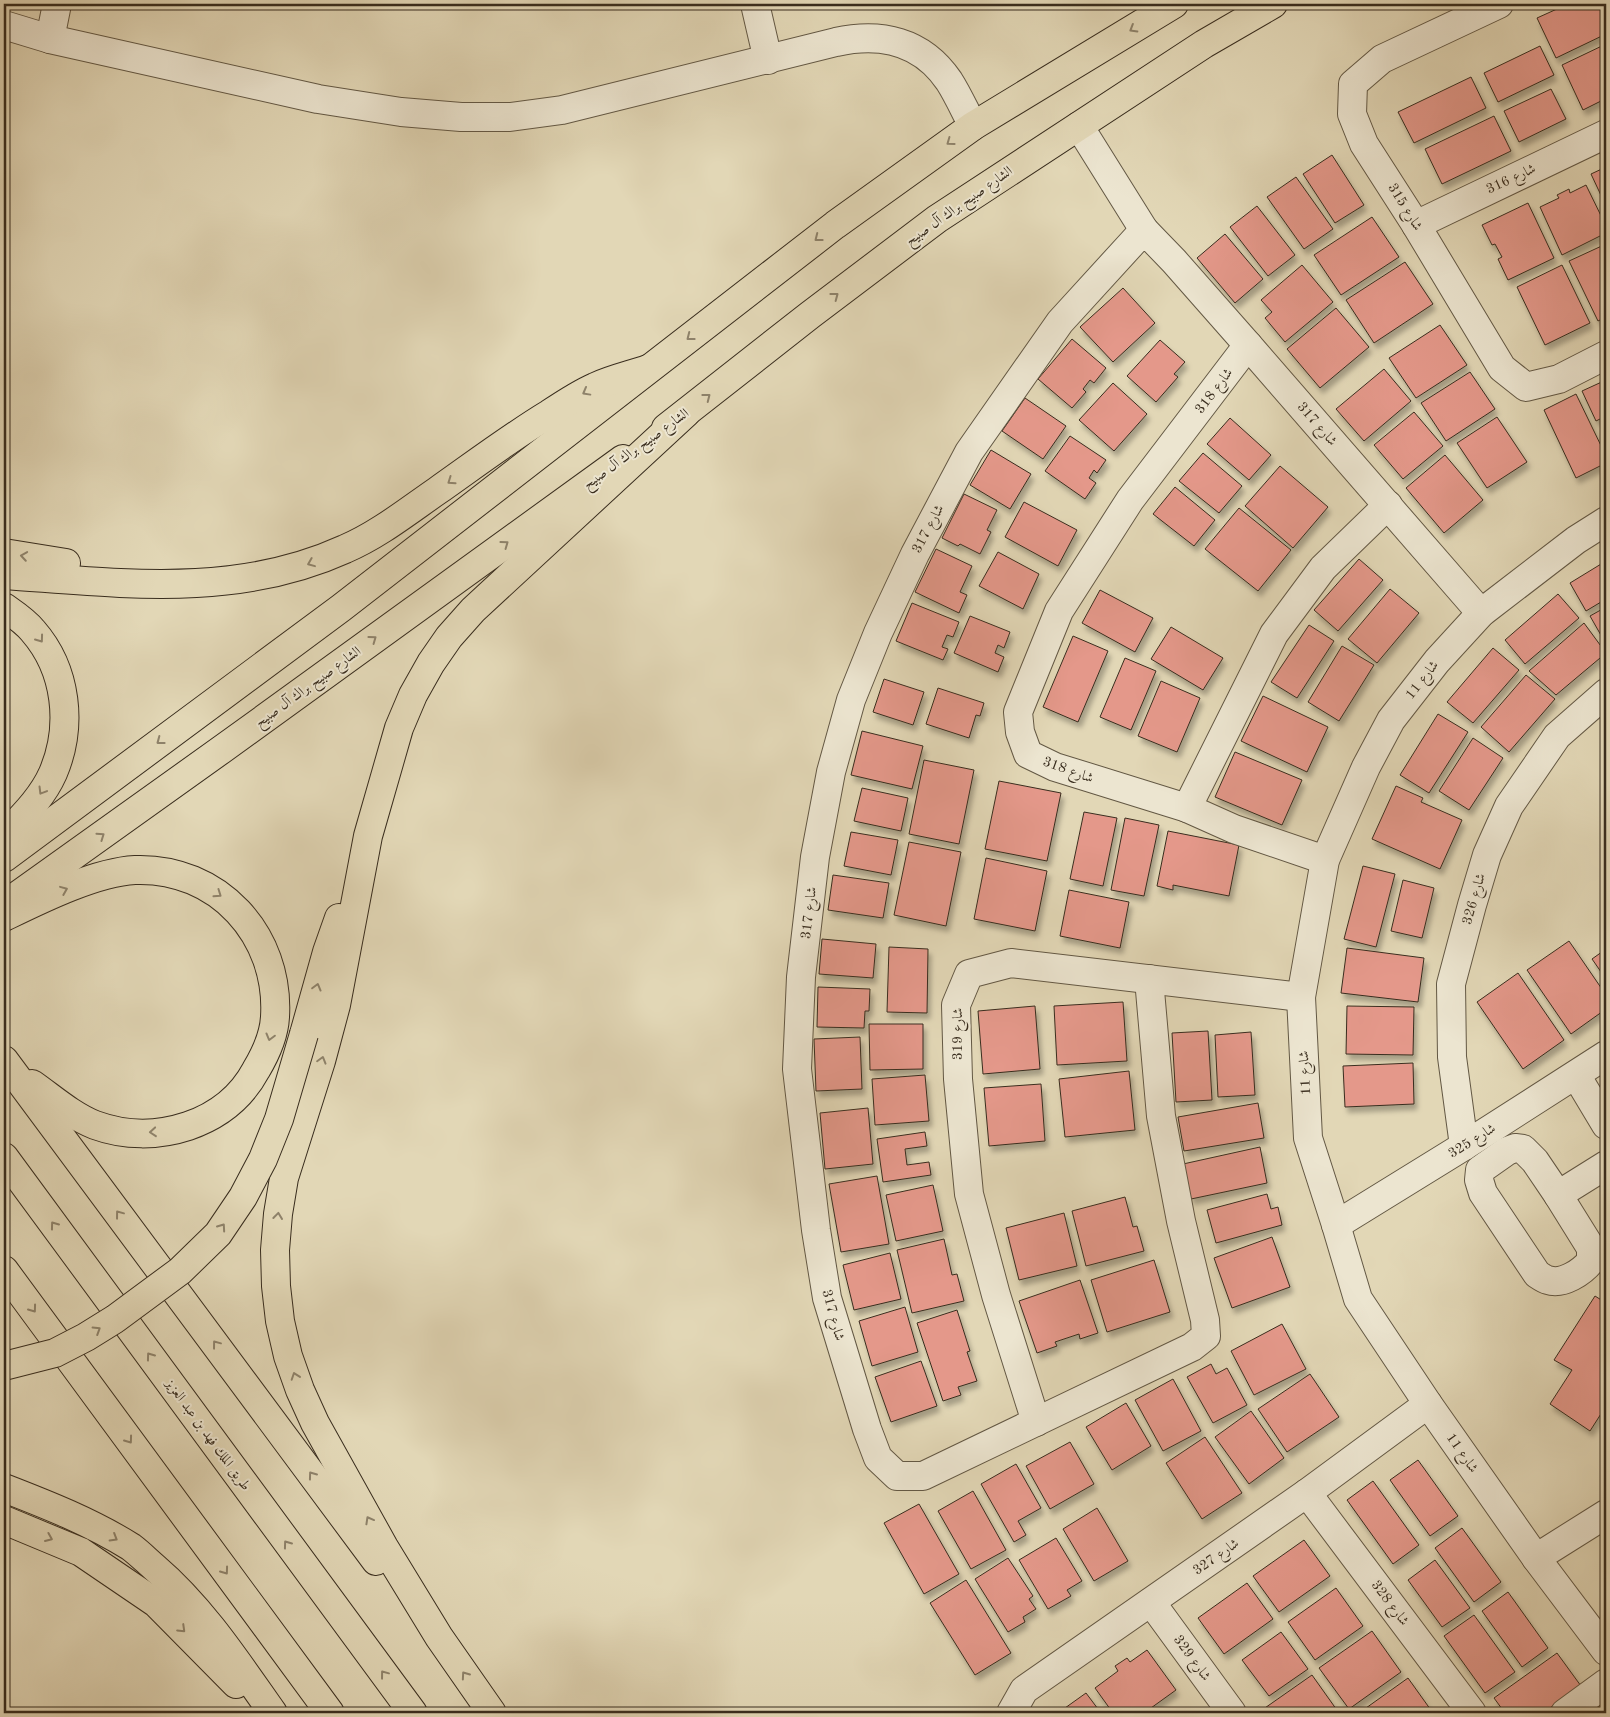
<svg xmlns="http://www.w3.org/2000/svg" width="1610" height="1717" font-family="'Old Standard TT',Amiri,serif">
<defs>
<filter id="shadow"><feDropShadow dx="3" dy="5.5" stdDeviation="2.5" flood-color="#0004"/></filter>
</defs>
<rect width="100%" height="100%" fill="#e2d7b6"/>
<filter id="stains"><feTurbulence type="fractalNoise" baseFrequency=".004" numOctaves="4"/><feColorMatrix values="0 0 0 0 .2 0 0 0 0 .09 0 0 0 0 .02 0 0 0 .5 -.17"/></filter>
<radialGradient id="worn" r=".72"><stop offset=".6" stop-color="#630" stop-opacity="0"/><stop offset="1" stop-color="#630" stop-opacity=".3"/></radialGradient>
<g fill="#e4988a" stroke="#392d1e" filter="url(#shadow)">
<polygon points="1568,4 1600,4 1606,16 1606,34 1556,58 1537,18"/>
<polygon points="1606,44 1606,96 1600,100 1601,101 1583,110 1562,65"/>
<polygon points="1540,46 1554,75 1498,102 1484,73"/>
<polygon points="1471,77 1486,108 1414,143 1398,112"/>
<polygon points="1551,89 1566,119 1519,142 1504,111"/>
<polygon points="1494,116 1511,151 1442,184 1425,149"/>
<polygon points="1332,155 1364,205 1335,223 1303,174"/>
<polygon points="1606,167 1606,206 1591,174"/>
<polygon points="1296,177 1333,229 1304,249 1267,197"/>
<polygon points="1586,185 1606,226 1606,233 1562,255 1540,207 1559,198 1557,195 1569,189 1570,193"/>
<polygon points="1528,203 1554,258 1508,280 1498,259 1502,257 1495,244 1492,245 1482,225"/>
<polygon points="1257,206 1295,255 1268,276 1230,227"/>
<polygon points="1372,217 1399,257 1341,295 1314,255"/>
<polygon points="1225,234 1263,279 1235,303 1197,258"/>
<polygon points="1606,244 1606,317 1598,321 1569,261"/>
<polygon points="1405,262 1433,304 1374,343 1346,300"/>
<polygon points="1302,265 1333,302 1285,342 1265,318 1272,312 1261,300"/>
<polygon points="1562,265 1590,323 1545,345 1517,287"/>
<polygon points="1123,288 1155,323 1113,362 1080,327"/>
<polygon points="1336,308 1369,347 1320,388 1287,349"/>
<polygon points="1440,325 1467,365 1416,398 1389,358"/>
<polygon points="1072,339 1106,368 1094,383 1090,380 1083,389 1086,392 1072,408 1038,379"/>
<polygon points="1160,340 1185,362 1174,374 1178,377 1156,402 1127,376"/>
<polygon points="1384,369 1411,401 1364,441 1336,409"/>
<polygon points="1470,372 1495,409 1446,441 1421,403"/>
<polygon points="1606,380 1606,416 1596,421 1582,391"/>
<polygon points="1113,383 1147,414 1114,451 1079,420"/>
<polygon points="1576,394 1606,456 1606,463 1576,478 1544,410"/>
<polygon points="1025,398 1066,426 1043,459 1002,431"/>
<polygon points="1414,412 1443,446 1403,479 1374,445"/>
<polygon points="1497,417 1527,462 1487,488 1457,443"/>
<polygon points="1230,418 1271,455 1249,480 1207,444"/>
<polygon points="1070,436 1106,460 1097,473 1094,470 1089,478 1096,483 1085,499 1045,471"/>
<polygon points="991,450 1031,474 1010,509 970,485"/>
<polygon points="1203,453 1242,486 1219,513 1179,481"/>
<polygon points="1445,455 1483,500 1444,533 1406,488"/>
<polygon points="1280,466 1328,507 1293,548 1245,506"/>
<polygon points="1175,487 1215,520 1194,546 1153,514"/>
<polygon points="964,494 997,510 987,530 991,532 980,554 960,544 958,546 942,538"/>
<polygon points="1024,502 1077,530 1058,566 1005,537"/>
<polygon points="1239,508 1291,550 1258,591 1205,549"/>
<polygon points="936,549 972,566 960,592 967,595 959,613 915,592"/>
<polygon points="998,552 1039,574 1023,609 979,586"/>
<polygon points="1359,559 1383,580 1338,631 1314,610"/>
<polygon points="1606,561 1606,599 1586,611 1570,583"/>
<polygon points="1390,589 1419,613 1377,663 1348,639"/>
<polygon points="1100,590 1153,618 1135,652 1082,623"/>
<polygon points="1558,594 1579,618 1525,664 1505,640"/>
<polygon points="912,603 959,622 953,637 947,635 942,647 948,649 943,660 896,641"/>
<polygon points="1606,607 1606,644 1590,616"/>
<polygon points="970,616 1010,632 1004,648 998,645 995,653 1004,657 998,672 954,653"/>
<polygon points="1584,623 1606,653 1556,695 1529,671"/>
<polygon points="1309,625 1334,641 1297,698 1271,682"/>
<polygon points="1171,627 1223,658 1203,690 1151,659"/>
<polygon points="1073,636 1108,651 1078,722 1043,707"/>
<polygon points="1342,646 1374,665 1339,721 1308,702"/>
<polygon points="1493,648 1519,670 1473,723 1447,702"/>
<polygon points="1125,658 1156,671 1131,730 1100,717"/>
<polygon points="1526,675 1555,699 1509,752 1481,727"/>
<polygon points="884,679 924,692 913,725 873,712"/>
<polygon points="1161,681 1200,698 1177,752 1138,736"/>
<polygon points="938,688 984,703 980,716 976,715 969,738 926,724"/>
<polygon points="1263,696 1328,727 1307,772 1241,741"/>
<polygon points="1438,714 1468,732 1429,793 1400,775"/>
<polygon points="862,731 923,746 912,789 851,775"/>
<polygon points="1473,738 1503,758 1469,810 1439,791"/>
<polygon points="1235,752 1302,780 1282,825 1215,797"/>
<polygon points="924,760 974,770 959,844 909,834"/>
<polygon points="999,781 1061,793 1047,861 985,849"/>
<polygon points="1396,786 1423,798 1421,802 1462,820 1440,869 1372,839"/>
<polygon points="862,788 908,798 901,831 854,821"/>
<polygon points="1084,812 1117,818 1103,886 1070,879"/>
<polygon points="1125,818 1159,825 1144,896 1111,890"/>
<polygon points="1168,831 1239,845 1229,896 1173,885 1173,890 1157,886"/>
<polygon points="851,832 898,840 891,875 844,866"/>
<polygon points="909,842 961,852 946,926 894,915"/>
<polygon points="986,858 1047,871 1035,931 974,919"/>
<polygon points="1363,866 1395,874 1376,947 1344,939"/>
<polygon points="833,875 889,883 883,918 828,910"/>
<polygon points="1403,880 1434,888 1422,938 1391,931"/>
<polygon points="1069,890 1129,902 1120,948 1060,936"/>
<polygon points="822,939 876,944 873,978 819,974"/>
<polygon points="1569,941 1606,995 1606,1009 1571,1034 1527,970"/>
<polygon points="889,947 928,949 927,1013 887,1012"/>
<polygon points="1347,948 1424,958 1418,1002 1341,993"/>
<polygon points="1606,949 1606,979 1592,959"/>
<polygon points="1518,973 1564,1040 1523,1069 1477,1002"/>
<polygon points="818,987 870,989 869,1011 865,1011 864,1028 817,1027"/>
<polygon points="1123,1002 1127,1061 1057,1065 1054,1006"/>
<polygon points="1035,1006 1040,1069 983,1074 978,1011"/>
<polygon points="1347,1006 1414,1007 1413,1055 1346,1054"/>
<polygon points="869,1024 923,1024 923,1069 870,1070"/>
<polygon points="1208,1031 1212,1100 1176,1102 1172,1033"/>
<polygon points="1251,1032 1255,1095 1218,1097 1215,1035"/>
<polygon points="860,1037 862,1089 816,1091 814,1039"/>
<polygon points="1413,1063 1414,1104 1345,1107 1343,1066"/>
<polygon points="1129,1071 1135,1130 1065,1137 1059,1079"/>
<polygon points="925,1075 929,1121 875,1125 872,1079"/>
<polygon points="1041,1084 1045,1141 989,1146 984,1088"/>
<polygon points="1258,1103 1264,1138 1184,1151 1178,1117"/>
<polygon points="868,1108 873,1164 825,1169 820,1113"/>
<polygon points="925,1132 927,1146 905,1149 907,1165 929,1162 931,1175 883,1182 877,1139"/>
<polygon points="1260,1147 1267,1183 1191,1199 1183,1164"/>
<polygon points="877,1176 889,1244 841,1252 829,1184"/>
<polygon points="933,1185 943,1231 896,1241 886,1195"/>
<polygon points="1267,1194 1271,1209 1278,1207 1282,1225 1216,1243 1207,1210"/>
<polygon points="1125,1197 1133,1227 1137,1226 1144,1251 1086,1266 1072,1211"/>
<polygon points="1064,1213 1077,1266 1019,1280 1006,1228"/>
<polygon points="1272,1237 1290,1287 1232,1308 1214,1258"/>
<polygon points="944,1239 952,1275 957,1274 964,1301 912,1313 897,1250"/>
<polygon points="890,1253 901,1299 854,1310 843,1265"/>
<polygon points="1154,1260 1170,1312 1107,1332 1091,1280"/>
<polygon points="1080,1280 1098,1333 1080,1339 1079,1334 1055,1342 1057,1346 1037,1353 1019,1301"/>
<polygon points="1595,1296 1606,1303 1606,1406 1590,1431 1550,1404 1572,1370 1554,1360"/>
<polygon points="905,1307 918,1352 872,1366 859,1321"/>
<polygon points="957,1310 970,1351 967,1352 977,1381 958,1387 961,1395 943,1401 917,1323"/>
<polygon points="1282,1324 1306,1369 1254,1395 1231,1351"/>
<polygon points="921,1361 937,1406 891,1422 875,1377"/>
<polygon points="1211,1364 1216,1374 1227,1368 1247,1405 1213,1423 1187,1377"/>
<polygon points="1310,1374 1339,1417 1287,1452 1258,1409"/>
<polygon points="1173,1379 1201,1431 1163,1451 1135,1400"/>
<polygon points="1126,1403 1151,1446 1112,1470 1086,1427"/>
<polygon points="1251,1411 1284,1458 1249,1484 1215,1437"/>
<polygon points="1205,1437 1242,1493 1202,1519 1166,1463"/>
<polygon points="1070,1442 1094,1484 1050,1509 1026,1466"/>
<polygon points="1418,1460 1458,1516 1430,1536 1390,1480"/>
<polygon points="1016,1464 1041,1508 1018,1521 1026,1535 1014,1542 981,1484"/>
<polygon points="1373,1481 1419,1545 1393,1564 1347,1500"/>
<polygon points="973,1491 1006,1550 971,1569 938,1511"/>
<polygon points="919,1504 959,1574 924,1594 884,1523"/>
<polygon points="1097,1508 1128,1561 1094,1581 1063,1529"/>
<polygon points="1462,1528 1501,1582 1474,1602 1435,1548"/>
<polygon points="1056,1538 1082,1581 1067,1590 1071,1596 1048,1609 1019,1560"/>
<polygon points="1304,1540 1330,1576 1279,1612 1253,1576"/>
<polygon points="1008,1558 1033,1596 1029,1599 1036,1609 1023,1617 1025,1622 1008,1632 975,1579"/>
<polygon points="1435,1560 1470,1608 1442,1627 1408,1580"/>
<polygon points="966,1580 1011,1653 975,1675 930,1603"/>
<polygon points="1247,1583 1273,1619 1224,1654 1198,1618"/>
<polygon points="1336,1588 1363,1626 1315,1660 1288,1622"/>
<polygon points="1508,1592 1548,1648 1522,1667 1482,1611"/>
<polygon points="1474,1615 1515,1672 1485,1693 1444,1636"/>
<polygon points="1372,1631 1401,1672 1349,1709 1319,1668"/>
<polygon points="1281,1632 1308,1669 1269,1696 1242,1660"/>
<polygon points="1147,1650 1176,1690 1144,1713 1113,1713 1095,1688 1118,1671 1115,1666 1127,1658 1130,1662"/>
<polygon points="1557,1653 1581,1686 1543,1713 1505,1713 1494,1698"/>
<polygon points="1312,1675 1339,1713 1264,1713 1262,1710"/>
<polygon points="1408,1678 1433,1713 1359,1713"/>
<polygon points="1086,1693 1101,1713 1058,1713"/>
</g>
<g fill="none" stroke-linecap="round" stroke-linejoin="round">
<defs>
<g id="minor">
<polyline points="755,4 768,60"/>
<polyline points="1499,4 1382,59 1353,84 1352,114 1364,144 1416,225 1502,368 1526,387 1559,379 1606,355"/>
<path d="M4,25l46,14 268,60 83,13 60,5h49l52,-7 274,-68c45,-10 86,-1 113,39 9,14 16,30 24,45"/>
<polyline points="50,39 57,4"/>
<polyline points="1079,126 1144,230"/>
<polyline points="1416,225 1606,134"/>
<polyline points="1248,345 1130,500 1059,611 1018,712 1020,732 1028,754 1055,767 1187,808 1234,829 1325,860"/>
<polyline points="1606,521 1576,540 1481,613 1437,661 1391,720 1366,767 1325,860 1301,997 1308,1138 1336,1225 1358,1299 1428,1404 1536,1558 1606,1651"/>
<polyline points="1187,808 1274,634 1323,568 1388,505"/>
<polyline points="1149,979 1161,1116 1181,1221 1205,1320 1206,1336 1192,1347 923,1476 897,1476 878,1458 867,1429 827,1298 816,1230 797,1069 801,977 815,857 831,772 851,700 878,633 915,554 969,452 1060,322 1144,230 1174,261 1248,345 1481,613"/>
<polyline points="1576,1075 1606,1125"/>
<polyline points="1464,1146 1452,1057 1451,984 1472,905 1487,855 1509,806 1557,736 1606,693"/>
<path d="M1515,1148l8,1 12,12 23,34 33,53v13c-9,11 -28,24 -43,19 -4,-1 -8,-4 -11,-6l-54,-81 -4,-13 1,-10 27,-19z"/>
<polyline points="1558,1195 1606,1165"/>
<polyline points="1336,1225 1464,1146 1606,1055"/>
<polyline points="1036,1422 996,1295 969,1194 958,1079 956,1005 969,974 1011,963 1301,997"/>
<polyline points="1307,1493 1472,1713"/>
<polyline points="1536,1558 1606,1514"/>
<polyline points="1151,1602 1232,1713"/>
<polyline points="1011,1713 1024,1690 1307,1493 1428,1404"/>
<polyline points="1565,1713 1606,1683"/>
</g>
<g id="major">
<polyline points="666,428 810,315 937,219 1204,44 1273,4"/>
<polyline points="4,858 341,608 835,225 973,126 1174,4"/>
<polyline points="4,905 221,750 623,459"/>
</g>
<g id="highway">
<polyline points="4,553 66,563"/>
<path d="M4,575c117,8 231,24 341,-26 33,-14 63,-38 92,-58 37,-26 74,-54 112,-77 15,-10 30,-20 46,-27 17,-8 36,-12 53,-18"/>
<path d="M4,607c10,7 21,14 29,24 34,39 40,95 20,142 -11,25 -31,44 -49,63"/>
<path d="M4,917c35,-17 91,-45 131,-47 83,-3 145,65 140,147 -1,19 -10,38 -19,53 -15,28 -39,46 -68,56 -30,10 -63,10 -93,-1 -23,-9 -43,-27 -63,-41"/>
<polyline points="304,1034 327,952 339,918"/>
<polyline points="4,1060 376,1561"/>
<polyline points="4,1157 413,1713"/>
<polyline points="4,1270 330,1713"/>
<path d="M4,1488c44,17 87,34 127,59 8,6 15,13 23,20 48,41 83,95 119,146"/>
<polyline points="4,1520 81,1552 156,1603 236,1684"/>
<polyline points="492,1713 439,1637 384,1547 315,1423 300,1390 288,1356 280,1321 276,1286 275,1250 278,1214 284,1178 321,1061 336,1005 368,836 399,728 413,695 431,663 449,637 473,610 686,413"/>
</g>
</defs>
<use href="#minor" stroke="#635844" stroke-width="30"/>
<use href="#major" stroke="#392d1e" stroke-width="30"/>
<use href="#highway" stroke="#392d1e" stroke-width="30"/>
<use href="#minor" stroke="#ece5d0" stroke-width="28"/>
<use href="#major" stroke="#e2d7b6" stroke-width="28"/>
<use href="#highway" stroke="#e2d7b6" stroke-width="28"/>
<defs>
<polyline id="highway-bridge" points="4,1366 55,1353 86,1337 115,1319 180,1271 218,1234 243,1197 263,1159 279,1119 304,1034"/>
</defs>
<use href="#highway-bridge" stroke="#392d1e" stroke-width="30" stroke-linecap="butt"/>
<use href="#highway-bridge" stroke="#e2d7b6" stroke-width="28"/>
</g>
<defs><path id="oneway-chevron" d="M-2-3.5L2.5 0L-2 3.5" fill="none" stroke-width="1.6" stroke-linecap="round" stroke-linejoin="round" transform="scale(1.25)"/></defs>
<g stroke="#8e826a">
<use href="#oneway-chevron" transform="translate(1133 29) rotate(149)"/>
<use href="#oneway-chevron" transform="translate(950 142) rotate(144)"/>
<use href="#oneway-chevron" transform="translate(818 238) rotate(142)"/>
<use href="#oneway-chevron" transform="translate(835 296) rotate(-37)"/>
<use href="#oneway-chevron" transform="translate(690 337) rotate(142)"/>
<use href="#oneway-chevron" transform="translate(586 392) rotate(151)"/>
<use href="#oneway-chevron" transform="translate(707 397) rotate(-38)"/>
<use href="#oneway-chevron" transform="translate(451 481) rotate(145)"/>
<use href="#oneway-chevron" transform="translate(505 544) rotate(-36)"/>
<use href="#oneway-chevron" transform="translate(24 556) rotate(-171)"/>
<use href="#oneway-chevron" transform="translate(311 563) rotate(158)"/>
<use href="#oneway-chevron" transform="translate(40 639) rotate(54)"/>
<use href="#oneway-chevron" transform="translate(373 639) rotate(-36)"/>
<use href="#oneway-chevron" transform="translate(160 741) rotate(143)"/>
<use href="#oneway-chevron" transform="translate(42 791) rotate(121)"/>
<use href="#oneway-chevron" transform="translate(101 836) rotate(-35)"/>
<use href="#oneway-chevron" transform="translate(64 890) rotate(-22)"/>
<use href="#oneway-chevron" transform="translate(218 894) rotate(35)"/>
<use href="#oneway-chevron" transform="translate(317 987) rotate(-75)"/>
<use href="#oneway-chevron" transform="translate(270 1037) rotate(105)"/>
<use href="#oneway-chevron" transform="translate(322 1060) rotate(-74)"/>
<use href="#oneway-chevron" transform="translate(153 1132) rotate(175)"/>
<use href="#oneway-chevron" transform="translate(119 1214) rotate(-127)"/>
<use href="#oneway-chevron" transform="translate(278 1216) rotate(-83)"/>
<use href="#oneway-chevron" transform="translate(54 1225) rotate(-126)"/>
<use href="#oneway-chevron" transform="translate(222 1227) rotate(-55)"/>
<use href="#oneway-chevron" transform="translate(33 1309) rotate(54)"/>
<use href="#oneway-chevron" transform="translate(97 1330) rotate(-32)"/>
<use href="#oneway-chevron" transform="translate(216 1344) rotate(-127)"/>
<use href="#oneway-chevron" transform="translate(150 1356) rotate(-126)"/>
<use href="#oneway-chevron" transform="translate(295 1376) rotate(-109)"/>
<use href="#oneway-chevron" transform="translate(129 1440) rotate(54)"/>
<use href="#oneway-chevron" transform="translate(312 1475) rotate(-126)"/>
<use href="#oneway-chevron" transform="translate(369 1520) rotate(-119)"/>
<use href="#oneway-chevron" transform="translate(49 1538) rotate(23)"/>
<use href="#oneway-chevron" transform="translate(114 1538) rotate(31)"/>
<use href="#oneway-chevron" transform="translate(287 1544) rotate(-126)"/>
<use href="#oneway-chevron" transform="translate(225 1571) rotate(54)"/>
<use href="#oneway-chevron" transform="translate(182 1629) rotate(44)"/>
<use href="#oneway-chevron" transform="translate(384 1674) rotate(-127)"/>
<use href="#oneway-chevron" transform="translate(465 1675) rotate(-125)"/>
</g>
<g text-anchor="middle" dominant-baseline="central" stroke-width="4" stroke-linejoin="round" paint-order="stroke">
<g font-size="14" fill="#392d1e" stroke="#ece5d0">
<text transform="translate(1511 179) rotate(-25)">شارع 316</text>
<text transform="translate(959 206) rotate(-35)">الشارع صبيح براك آل صبيح</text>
<text transform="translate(1405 207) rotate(58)">شارع 315</text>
<text transform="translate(1214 391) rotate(-53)">شارع 318</text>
<text transform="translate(1317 424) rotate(49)">شارع 317</text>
<text transform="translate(636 449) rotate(-36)">الشارع صبيح براك آل صبيح</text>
<text transform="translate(928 529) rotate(-62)">شارع 317</text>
<text transform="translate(1422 680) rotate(-52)">شارع 11</text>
<text transform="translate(308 687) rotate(-36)">الشارع صبيح براك آل صبيح</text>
<text transform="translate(1068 770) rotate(20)">شارع 318</text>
<text transform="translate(1474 899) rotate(-74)">شارع 326</text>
<text transform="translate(809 913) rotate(-83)">شارع 317</text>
<text transform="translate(958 1034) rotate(-90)">شارع 319</text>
<text transform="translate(1305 1073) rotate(-93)">شارع 11</text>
<text transform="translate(1472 1141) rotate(-32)">شارع 325</text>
<text transform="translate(833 1315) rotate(75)">شارع 317</text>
<text transform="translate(208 1435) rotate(54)">طريق الملك فهد بن عبد العزيز</text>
<text transform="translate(1462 1453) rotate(55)">شارع 11</text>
<text transform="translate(1216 1557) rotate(-35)">شارع 327</text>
<text transform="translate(1390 1603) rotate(53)">شارع 328</text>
<text transform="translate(1192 1658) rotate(54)">شارع 329</text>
</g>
</g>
<rect width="1610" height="1717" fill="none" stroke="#e2d7b6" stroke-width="20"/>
<rect x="5" y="5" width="1600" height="1707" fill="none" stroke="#392d1e" stroke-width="2.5"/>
<rect x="10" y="10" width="1590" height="1697" fill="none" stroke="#392d1e"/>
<rect width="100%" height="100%" filter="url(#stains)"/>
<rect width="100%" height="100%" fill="url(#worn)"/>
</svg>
